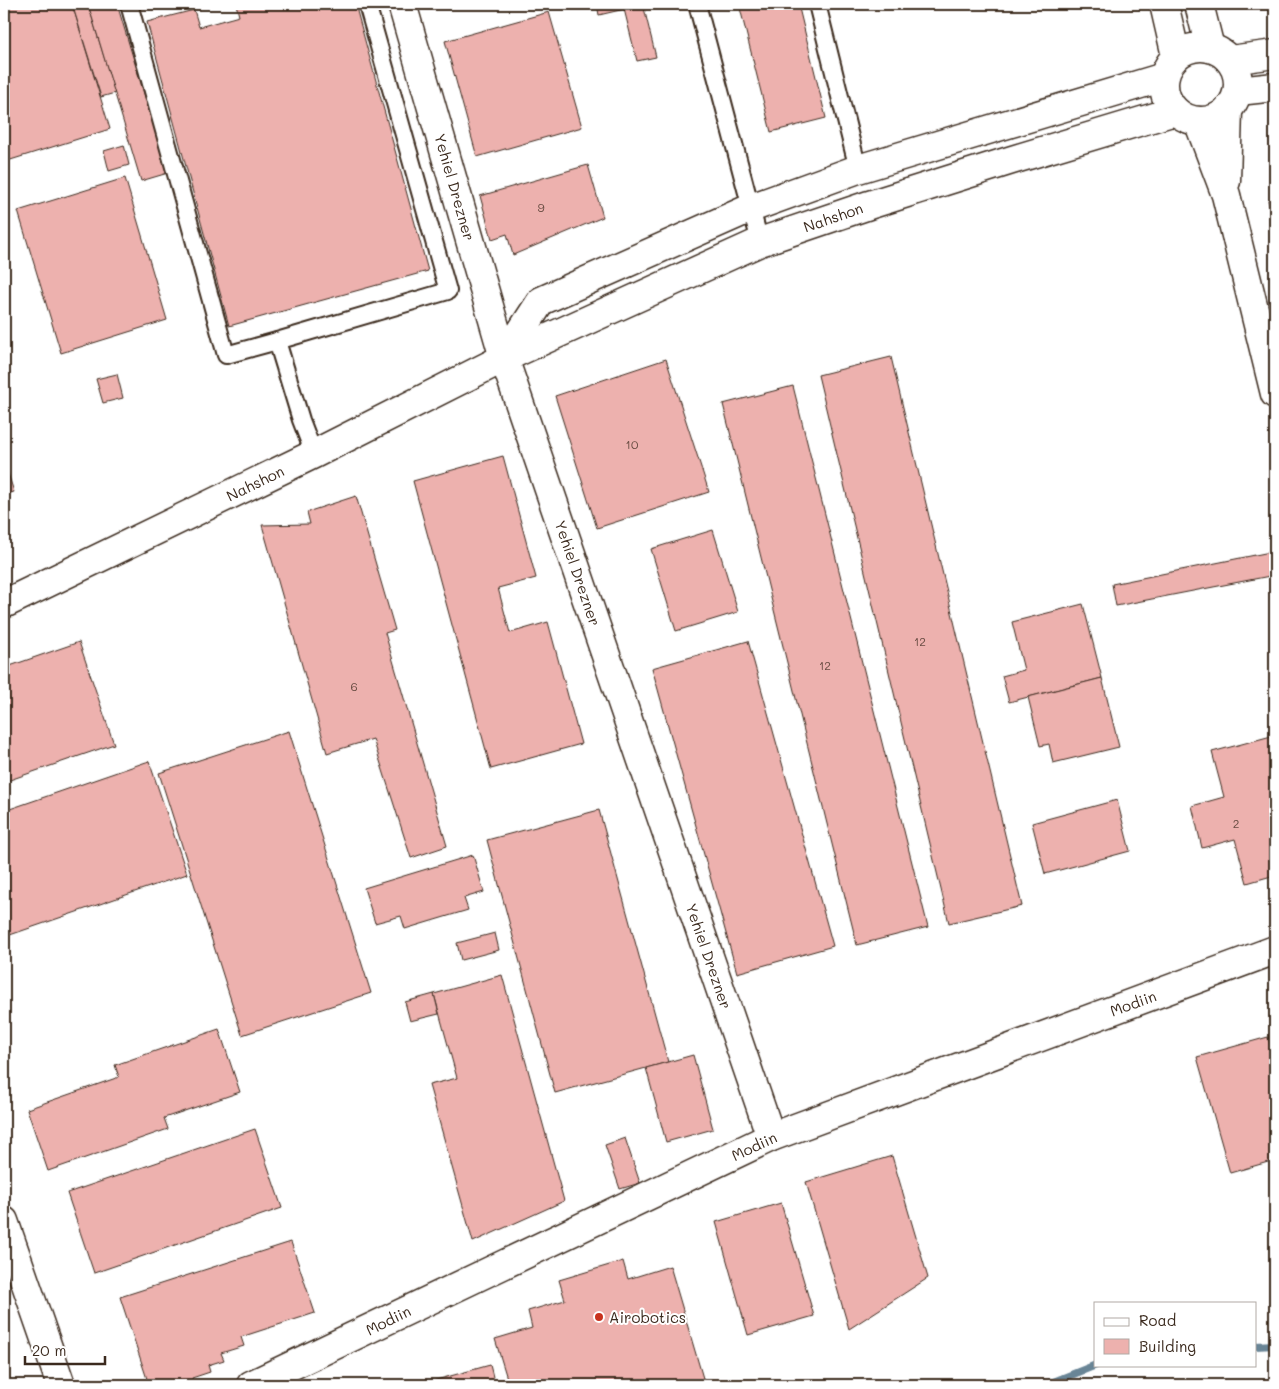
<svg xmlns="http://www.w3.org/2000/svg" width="1279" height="1389" font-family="Mali,sans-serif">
<rect width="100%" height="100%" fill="#fff"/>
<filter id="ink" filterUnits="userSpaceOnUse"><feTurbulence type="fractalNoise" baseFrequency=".02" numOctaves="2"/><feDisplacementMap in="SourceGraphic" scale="10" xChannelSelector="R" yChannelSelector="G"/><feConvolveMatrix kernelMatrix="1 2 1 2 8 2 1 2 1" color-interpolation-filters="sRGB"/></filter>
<g filter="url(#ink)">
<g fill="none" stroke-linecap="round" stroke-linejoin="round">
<g stroke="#698596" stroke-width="8">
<polyline points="1255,1346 1275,1345"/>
<polyline points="1046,1385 1096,1365"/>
</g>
</g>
<g fill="#edb1ae" stroke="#3b2a1e">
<polygon points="4,4 72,4 110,129 4,162"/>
<polygon points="72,4 88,4 115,93 101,97"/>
<polygon points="88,4 117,4 168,173 141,181"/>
<polygon points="236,4 355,4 428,271 229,326 147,22 194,10 199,27 239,16"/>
<polygon points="597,4 646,4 599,15"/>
<polygon points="643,4 656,57 637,61 624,9"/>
<polygon points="739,4 798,4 826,118 771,132"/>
<polygon points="549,12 582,127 477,157 445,41"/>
<polygon points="124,145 129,165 109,171 104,151"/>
<polygon points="588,165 603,217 513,255 507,234 492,239 480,196"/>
<polygon points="125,178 167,320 61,353 18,211"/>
<polygon points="1275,198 1275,216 1271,217 1268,200"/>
<polygon points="891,357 1022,906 949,923 818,375"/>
<polygon points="666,359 709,492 597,528 555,396"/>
<polygon points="117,374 123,398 103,403 96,379"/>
<polygon points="793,386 928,927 857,945 723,404"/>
<polygon points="503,456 536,578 498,588 510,633 548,622 581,744 491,769 413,481"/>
<polygon points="4,464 5,464 14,492 4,495"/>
<polygon points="356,496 395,630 385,633 447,846 411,858 373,739 327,753 262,525 310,524 307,512"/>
<polygon points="713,530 738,612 676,631 651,549"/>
<polygon points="1275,551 1275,575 1116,606 1112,584"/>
<polygon points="1083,604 1102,678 1009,702 1002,676 1024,670 1012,622"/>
<polygon points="748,641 833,946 737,973 652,668"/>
<polygon points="79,642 114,744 4,782 4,668"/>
<polygon points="1102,678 1119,747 1053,763 1049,744 1040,746 1028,697"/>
<polygon points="289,731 371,993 242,1035 159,773"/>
<polygon points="1275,735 1275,875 1247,883 1235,839 1202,848 1192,806 1224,797 1212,752"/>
<polygon points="149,761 187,874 4,937 4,811"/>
<polygon points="1117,800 1130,851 1045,874 1032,823"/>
<polygon points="599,810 668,1062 555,1093 487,840"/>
<polygon points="473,855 484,892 464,898 468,910 405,929 401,916 375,923 364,888"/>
<polygon points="495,933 499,950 461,960 457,943"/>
<polygon points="502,975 564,1201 473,1242 429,1085 457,1078 434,994"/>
<polygon points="434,994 439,1014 410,1021 405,1002"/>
<polygon points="219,1029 240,1092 164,1118 168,1129 48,1171 27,1109 119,1077 115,1065"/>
<polygon points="1268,1037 1275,1062 1275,1160 1230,1173 1197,1057"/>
<polygon points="693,1055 713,1129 666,1142 646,1068"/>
<polygon points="255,1129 282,1208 94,1273 67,1193"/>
<polygon points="625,1138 640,1183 620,1189 605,1145"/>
<polygon points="892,1156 928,1278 849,1329 806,1182"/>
<polygon points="781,1203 814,1316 748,1335 716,1222"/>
<polygon points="291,1242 315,1313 241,1337 244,1346 221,1353 224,1360 208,1365 210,1372 192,1378 194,1384 190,1385 149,1385 120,1297"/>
<polygon points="623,1261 628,1279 670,1266 705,1385 509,1385 495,1339 532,1328 528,1311 565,1300 559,1280"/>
<polygon points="490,1365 495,1385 418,1385"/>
</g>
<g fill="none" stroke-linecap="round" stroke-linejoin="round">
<defs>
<g id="service">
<polyline points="129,4 226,355 277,341 448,291 367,4"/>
<polyline points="697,4 760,242"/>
<polyline points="817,4 858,169"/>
<polyline points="277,341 301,420 314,454"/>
</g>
<g id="minor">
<polyline points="402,4 504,358 771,1137"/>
<polyline points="1164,4 1176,56"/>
<polyline points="1199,4 1210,48"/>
<polyline points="1198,121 1226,195 1275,394"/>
<polyline points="1226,181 1228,109"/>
<polyline points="4,1221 61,1385"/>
<polyline points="251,1385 771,1137 1275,950"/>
</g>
<g id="tertiary">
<circle cx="1201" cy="84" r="37"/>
<polyline points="1230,60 1275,54"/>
<polyline points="1238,91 1275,87"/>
<polyline points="504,358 541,301 751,208 858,169 1164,77"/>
<polyline points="4,604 314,454 504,358 760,242 869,205 1012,160 1175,111"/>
</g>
</defs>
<use href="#service" stroke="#3b2a1e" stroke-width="20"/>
<use href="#minor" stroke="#3b2a1e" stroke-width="31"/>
<use href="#tertiary" stroke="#3b2a1e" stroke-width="31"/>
<use href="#service" stroke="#fff" stroke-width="16"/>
<use href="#minor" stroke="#fff" stroke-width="28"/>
<use href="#tertiary" stroke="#fff" stroke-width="28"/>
</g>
</g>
<circle fill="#c8321e" stroke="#fff" stroke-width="2" cx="599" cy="1317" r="5"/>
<g text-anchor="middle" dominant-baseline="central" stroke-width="4" stroke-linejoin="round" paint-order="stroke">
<g font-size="12" fill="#684c42">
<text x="541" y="207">9</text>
<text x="632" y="444">10</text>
<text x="920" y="641">12</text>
<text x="825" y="665">12</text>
<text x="354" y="686">6</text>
<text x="1236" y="823">2</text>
</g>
<g font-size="15" fill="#3b2a1e" stroke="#fff">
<text transform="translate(455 187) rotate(74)">Yehiel Drezner</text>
<text transform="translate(833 217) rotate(-19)">Nahshon</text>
<text transform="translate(255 483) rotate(-26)">Nahshon</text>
<text transform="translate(578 573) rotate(71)">Yehiel Drezner</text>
<text transform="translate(709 956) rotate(71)">Yehiel Drezner</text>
<text transform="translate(1133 1003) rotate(-20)">Modiin</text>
<text transform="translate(754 1146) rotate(-25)">Modiin</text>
<text transform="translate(388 1320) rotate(-26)">Modiin</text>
</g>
<g font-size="15" fill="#3b2a1e" stroke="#fff" text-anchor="start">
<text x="609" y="1317">Airobotics</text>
</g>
</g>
<rect width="1279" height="1389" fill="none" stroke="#fff" stroke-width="20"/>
<rect x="10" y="10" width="1259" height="1369" fill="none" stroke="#3b2a1e" stroke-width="2" filter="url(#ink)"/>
<rect x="1094" y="1302" width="162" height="65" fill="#ffffff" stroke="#b1aaa5"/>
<rect x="1104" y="1318" width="25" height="8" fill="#ffffff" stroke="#b1aaa5"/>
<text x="1139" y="1326" font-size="15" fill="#3b2a1e">Road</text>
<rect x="1104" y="1339" width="25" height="15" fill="#edb1ae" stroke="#b1aaa5"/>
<text x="1139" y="1352" font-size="15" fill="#3b2a1e">Building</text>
<path d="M25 1356v8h80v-8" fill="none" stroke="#3b2a1e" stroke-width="2.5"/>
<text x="32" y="1356" font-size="15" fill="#3b2a1e" stroke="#ffffff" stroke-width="4" paint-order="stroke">20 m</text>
</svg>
